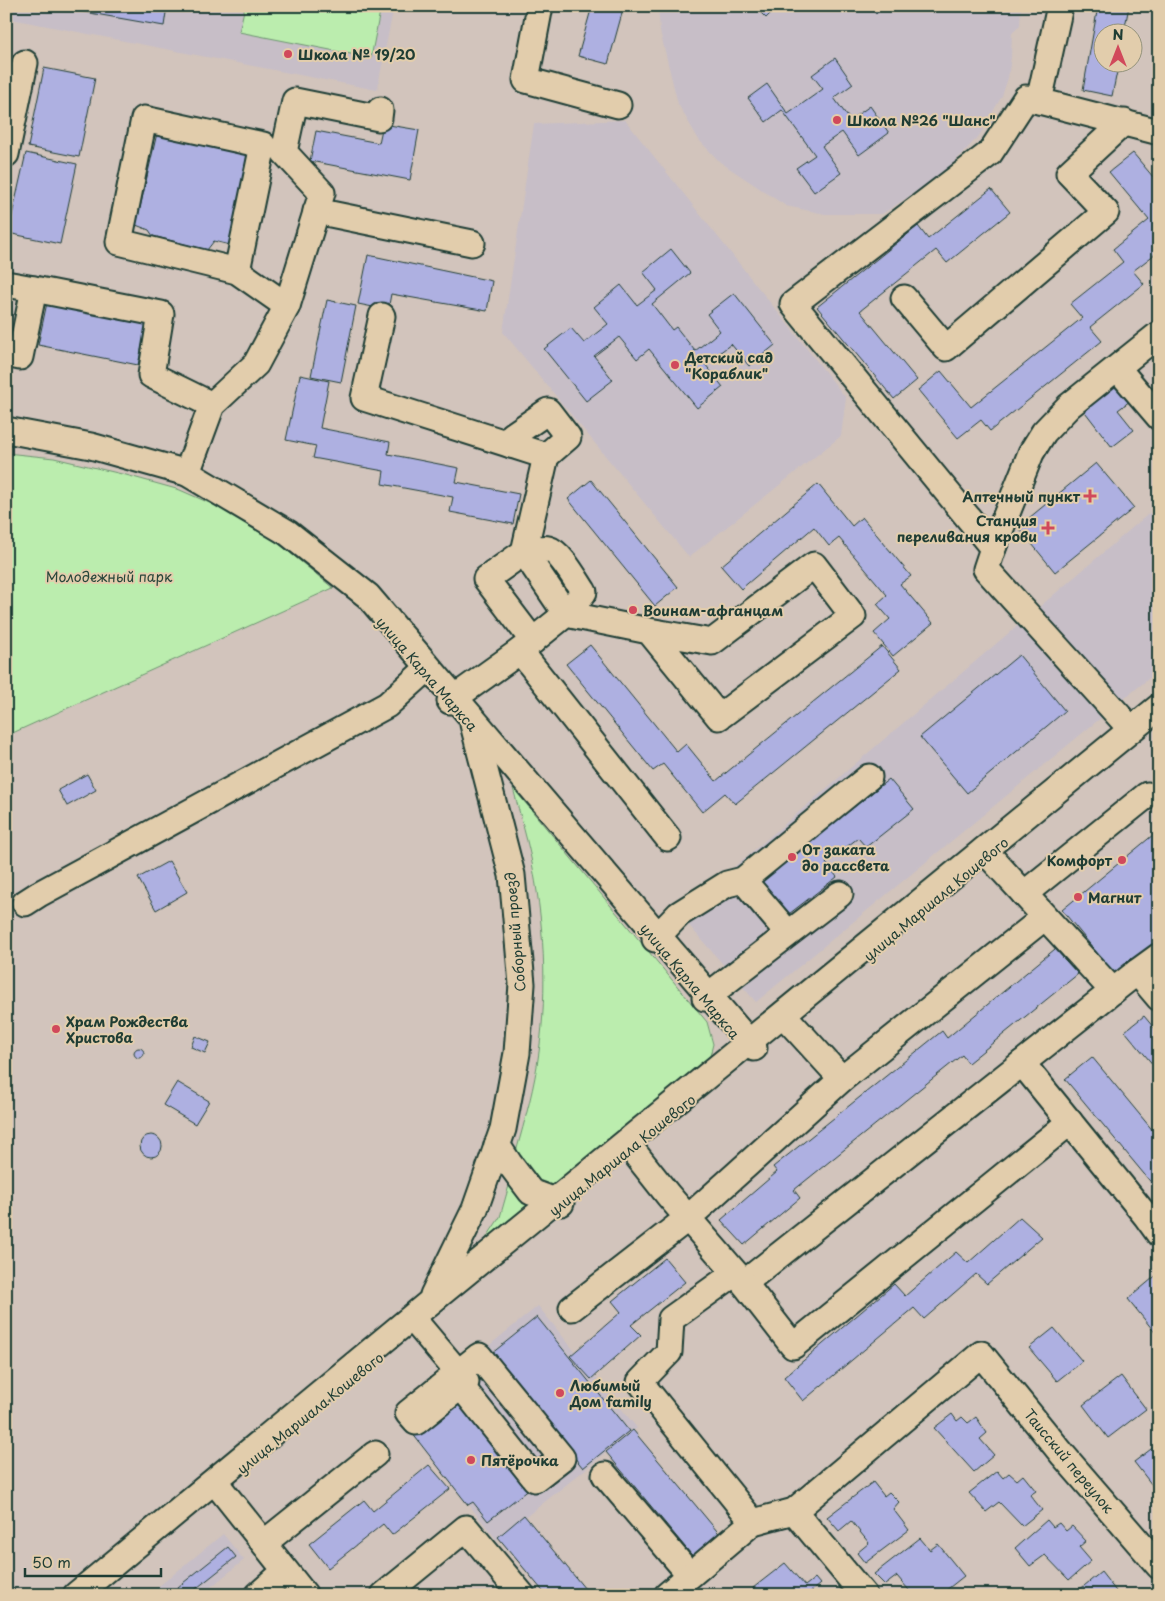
<svg xmlns="http://www.w3.org/2000/svg" width="1165" height="1601" font-family="'Playpen Sans',sans-serif">
<rect width="100%" height="100%" fill="#d2c4bc"/>
<filter id="ink" filterUnits="userSpaceOnUse"><feTurbulence type="fractalNoise" baseFrequency=".02" numOctaves="2"/><feDisplacementMap in="SourceGraphic" scale="10" xChannelSelector="R" yChannelSelector="G"/><feConvolveMatrix kernelMatrix="1 2 1 2 8 2 1 2 1" color-interpolation-filters="sRGB"/></filter>
<g filter="url(#ink)">
<g fill="#c7bec7">
<polygon points="6,6 394,6 377,90 6,18"/>
<polygon points="658,6 1021,6 1020,25 1012,33 1011,57 1008,78 1002,96 979,136 942,175 882,214 825,214 786,206 720,162 699,140 678,104 660,31"/>
<polygon points="625,120 846,398 841,436 689,557 503,332 534,124"/>
<polygon points="1159,505 1159,670 756,1002 679,914"/>
<polygon points="538,1306 637,1428 497,1540 399,1418"/>
<polygon points="223,1534 244,1560 201,1595 148,1595"/>
</g>
<g fill="#bbedae" stroke="#6d9571">
<polygon points="245,6 381,6 371,58 239,32"/>
<polygon points="6,453 54,458 126,475 180,490 239,516 278,543 333,588 6,736"/>
<path d="M513,788l194,234 6,22 -5,20 -140,117 -21,5 -18,-13 -13,-21c9,-32 19,-67 23,-100 9,-64 5,-131 -8,-194 -5,-23 -12,-47 -18,-70z"/>
<polygon points="510,1182 535,1205 477,1252 500,1217"/>
</g>
<g fill="#aeb0e1" stroke="#1f3d34">
<polygon points="68,6 167,6 164,26 67,9"/>
<polygon points="592,6 624,6 608,64 578,56"/>
<polygon points="754,6 778,6 766,18"/>
<polygon points="869,6 884,6 876,14"/>
<polygon points="1098,6 1129,6 1124,32 1102,32 1102,62 1119,62 1112,96 1083,90"/>
<polygon points="835,58 853,84 834,98 850,120 870,106 889,133 859,155 842,132 822,146 841,173 814,192 796,168 815,155 782,110 766,122 748,98 767,84 788,114 823,89 812,75"/>
<polygon points="44,68 95,78 79,157 28,147"/>
<polygon points="383,124 419,130 410,180 310,161 316,131 379,143"/>
<polygon points="157,133 249,153 230,245 214,241 207,250 153,236 149,230 136,225"/>
<polygon points="26,153 77,164 60,244 8,233"/>
<polygon points="1133,153 1159,184 1159,251 1133,271 1144,284 1090,327 1102,341 990,431 981,420 958,438 918,390 941,371 971,407 1082,318 1070,304 1123,262 1113,249 1149,220 1109,172"/>
<polygon points="991,189 1010,212 947,263 936,250 860,311 917,380 894,399 817,307 918,226 928,239"/>
<polygon points="671,249 690,273 652,304 672,330 676,327 695,351 720,331 707,314 734,293 775,345 749,366 731,344 705,364 723,387 697,408 649,349 637,359 619,337 594,356 613,380 586,401 544,349 571,328 584,343 608,324 594,307 621,285 637,305 657,290 643,272"/>
<polygon points="368,255 492,281 487,311 391,294 388,310 358,304"/>
<polygon points="48,298 148,318 138,365 38,345"/>
<polygon points="327,300 356,306 341,382 311,376"/>
<polygon points="300,375 329,381 320,428 390,442 388,454 459,468 456,482 519,494 513,524 450,512 453,497 382,484 384,471 313,458 316,446 286,440"/>
<polygon points="1113,378 1130,401 1118,410 1134,430 1112,447 1079,404"/>
<polygon points="1096,463 1134,508 1055,572 1018,527"/>
<polygon points="591,480 678,587 655,606 568,499"/>
<polygon points="818,484 852,526 862,517 911,576 900,584 933,623 893,656 874,633 890,619 877,604 887,595 839,538 829,546 814,527 741,589 721,566"/>
<polygon points="590,645 677,752 686,744 716,781 882,646 901,669 735,804 725,793 702,812 663,764 653,771 566,664"/>
<polygon points="1019,655 1065,711 967,793 920,737"/>
<polygon points="87,774 96,790 67,806 58,790"/>
<polygon points="889,779 914,809 866,847 858,838 826,863 837,877 785,917 758,884"/>
<polygon points="1159,830 1159,941 1116,976 1062,910"/>
<polygon points="169,861 187,892 156,910 138,878"/>
<polygon points="1055,949 1078,974 968,1063 962,1055 794,1190 800,1198 744,1245 721,1220 777,1172 773,1167 942,1031 947,1038"/>
<polygon points="1144,1016 1159,1034 1159,1072 1125,1031"/>
<polygon points="195,1036 210,1042 205,1053 191,1047"/>
<circle cx="139" cy="1053" r="5"/>
<polygon points="1092,1057 1159,1138 1159,1182 1154,1186 1065,1079"/>
<polygon points="177,1082 209,1101 195,1124 163,1105"/>
<circle cx="151" cy="1146" r="11"/>
<polygon points="1020,1217 1042,1237 987,1284 976,1274 924,1319 914,1308 803,1401 784,1377 894,1284 905,1296 956,1252 968,1263"/>
<polygon points="665,1258 685,1282 631,1325 641,1335 591,1379 570,1356 621,1312 612,1301"/>
<polygon points="1159,1273 1159,1333 1157,1335 1128,1299"/>
<polygon points="537,1317 629,1431 583,1468 491,1354"/>
<polygon points="1054,1328 1082,1361 1057,1381 1029,1348"/>
<polygon points="1121,1376 1146,1409 1108,1438 1083,1405"/>
<polygon points="459,1397 530,1488 488,1521 473,1502 468,1505 412,1433"/>
<polygon points="952,1414 957,1421 962,1417 968,1423 976,1417 987,1433 980,1439 994,1455 974,1472 934,1428"/>
<polygon points="633,1430 722,1537 695,1559 606,1452"/>
<polygon points="1159,1443 1159,1494 1134,1462"/>
<polygon points="429,1465 450,1489 392,1535 383,1524 328,1568 309,1544 364,1500 373,1511"/>
<polygon points="997,1471 1003,1478 1009,1473 1017,1480 1023,1475 1036,1491 1030,1495 1042,1510 1022,1526 999,1502 986,1512 969,1493"/>
<polygon points="873,1482 884,1496 889,1492 899,1502 893,1509 909,1530 865,1563 857,1553 869,1543 851,1521 839,1531 827,1517"/>
<polygon points="524,1515 590,1595 546,1595 498,1537"/>
<polygon points="1047,1520 1053,1527 1059,1523 1066,1531 1072,1526 1086,1541 1079,1547 1091,1561 1069,1580 1045,1555 1030,1566 1015,1548"/>
<polygon points="920,1538 930,1550 938,1544 964,1576 940,1595 913,1595 897,1576 885,1585 874,1574"/>
<polygon points="228,1547 236,1557 188,1595 168,1595"/>
<polygon points="785,1563 805,1586 815,1578 820,1584 807,1595 758,1595 753,1588"/>
<polygon points="1101,1572 1119,1595 1073,1595"/>
</g>
<g fill="none" stroke-linecap="round" stroke-linejoin="round">
<defs>
<g id="minor">
<polyline points="540,6 526,80 618,105"/>
<polyline points="1060,6 1039,101 1159,132"/>
<polyline points="6,154 25,63"/>
<polyline points="316,211 472,243"/>
<polyline points="237,271 119,242 144,119 263,145 237,271 287,306"/>
<polyline points="6,284 34,289"/>
<polyline points="904,298 946,348 1106,212 1069,173 1124,122"/>
<path d="M382,316l-18,82 182,58 -22,96c7,-1 17,-5 24,-3 13,3 29,33 36,43l-18,22 -42,-62 -38,27 47,62"/>
<polyline points="6,354 20,357 34,289 161,314 151,375 212,405"/>
<polyline points="1118,369 1159,417"/>
<polyline points="6,430 91,446 187,473 288,533 368,596 754,1048"/>
<polyline points="511,445 513,435 548,411 568,437 546,456"/>
<polyline points="187,473 212,405 256,364 287,306 322,193 284,152 295,101 379,118 380,110"/>
<polyline points="993,548 793,304 990,153 1026,98 1039,101"/>
<polyline points="520,651 668,838"/>
<polyline points="450,701 520,651 566,614 649,631 719,717 853,616 814,565 712,642 649,631"/>
<polyline points="1131,729 986,569 993,548 1031,453 1044,432 1069,406 1159,334"/>
<polyline points="743,880 788,933"/>
<polyline points="1024,894 1147,795"/>
<polyline points="25,903 39,894 387,705 428,668"/>
<polyline points="655,939 679,914 727,884 743,880 869,777"/>
<polyline points="1137,972 1159,956"/>
<polyline points="1113,991 1137,972 1159,998"/>
<polyline points="705,998 840,894"/>
<polyline points="1022,1063 1146,1216 1159,1234"/>
<polyline points="842,1079 1045,917"/>
<polyline points="497,1145 509,1163 531,1192 561,1203"/>
<polyline points="630,1147 668,1195 744,1283 1113,991 984,850"/>
<polyline points="735,1273 671,1319 669,1352 640,1382 753,1522"/>
<polyline points="744,1283 793,1346 1070,1122"/>
<polyline points="433,1295 475,1209 503,1129 517,1053 522,984 512,875 473,724"/>
<polyline points="572,1308 688,1218 842,1079 788,1020"/>
<polyline points="418,1325 466,1382"/>
<polygon points="479,1356 562,1458 535,1479 461,1386 416,1422 408,1413"/>
<polyline points="605,1475 690,1575"/>
<polyline points="219,1487 305,1595"/>
<polyline points="794,1511 864,1595"/>
<polyline points="264,1543 375,1454"/>
<polyline points="76,1595 429,1303 1159,707"/>
<polyline points="258,1595 285,1571"/>
<polyline points="384,1595 466,1528 522,1595"/>
<polyline points="667,1595 753,1522 794,1511 981,1354 1063,1455 1159,1566"/>
</g>
</defs>
<use href="#minor" stroke="#1f3d34" stroke-width="29"/>
<use href="#minor" stroke="#e2cdac" stroke-width="25"/>
</g>
</g>
<g fill="#d1495b" stroke="#e2cdac" stroke-width="2">
<circle cx="288" cy="54" r="5"/>
<circle cx="837" cy="120" r="5"/>
<circle cx="675" cy="365" r="5"/>
<path d="M1087.5 488.5h5v5h5v5h-5v5h-5v-5h-5v-5h5z"/>
<path d="M1045.5 520.5h5v5h5v5h-5v5h-5v-5h-5v-5h5z"/>
<circle cx="633" cy="610" r="5"/>
<circle cx="792" cy="857" r="5"/>
<circle cx="1122" cy="860" r="5"/>
<circle cx="1078" cy="897" r="5"/>
<circle cx="56" cy="1029" r="5"/>
<circle cx="560" cy="1393" r="5"/>
<circle cx="471" cy="1460" r="5"/>
</g>
<g text-anchor="middle" dominant-baseline="central" stroke-width="4" stroke-linejoin="round" paint-order="stroke">
<g font-size="14" font-weight="bold" fill="#1f3d34" stroke="#e2cdac" text-anchor="start">
<text x="298" y="54">Школа № 19/20</text>
<text x="847" y="120">Школа №26 "Шанс"</text>
<text x="685" y="357">Детский сад<tspan x="685" dy="16">"Кораблик"</tspan></text>
<text x="1080" y="496" text-anchor="end">Аптечный пункт</text>
<text x="1037" y="520" text-anchor="end">Станция<tspan x="1037" dy="16">переливания крови</tspan></text>
<text x="643" y="610">Воинам-афганцам</text>
<text x="802" y="849">От заката<tspan x="802" dy="16">до рассвета</tspan></text>
<text x="1112" y="860" text-anchor="end">Комфорт</text>
<text x="1088" y="897">Магнит</text>
<text x="66" y="1021">Храм Рождества<tspan x="66" dy="16">Христова</tspan></text>
<text x="570" y="1385">Любимый<tspan x="570" dy="16">Дом family</tspan></text>
<text x="481" y="1460">Пятёрочка</text>
</g>
<g font-size="14" fill="#27463a" stroke="#e2cdac">
<text x="109" y="576">Молодежный парк</text>
</g>
<g font-size="14" fill="#1f3d34" stroke="#e2cdac">
<text transform="translate(427 674) rotate(49)">улица Карла Маркса</text>
<text transform="translate(936 899) rotate(-40)">улица Маршала Кошевого</text>
<text transform="translate(515 932) rotate(-95)">Соборный проезд</text>
<text transform="translate(690 981) rotate(50)">улица Карла Маркса</text>
<text transform="translate(622 1155) rotate(-39)">улица Маршала Кошевого</text>
<text transform="translate(310 1413) rotate(-39)">улица Маршала Кошевого</text>
<text transform="translate(1069 1461) rotate(50)">Таисский переулок</text>
</g>
</g>
<rect width="1165" height="1601" fill="none" stroke="#e2cdac" stroke-width="25"/>
<rect x="12" y="12" width="1140" height="1576" fill="none" stroke="#1f3d34" stroke-width="2" filter="url(#ink)"/>
<g transform="translate(1118 48)"><circle r="24" fill="#e2cdac" stroke="#94937c"/>
<path d="M0-4L9 19L0 12L-9 19Z" fill="#d1495b"/>
<text y="-8" font-size="14" font-weight="bold" text-anchor="middle" fill="#1f3d34">N</text>
</g>
<path d="M25 1568v8h136v-8" fill="none" stroke="#1f3d34" stroke-width="2.5"/>
<text x="32" y="1568" font-size="15" fill="#1f3d34" stroke="#e2cdac" stroke-width="4" paint-order="stroke">50 m</text>
</svg>
